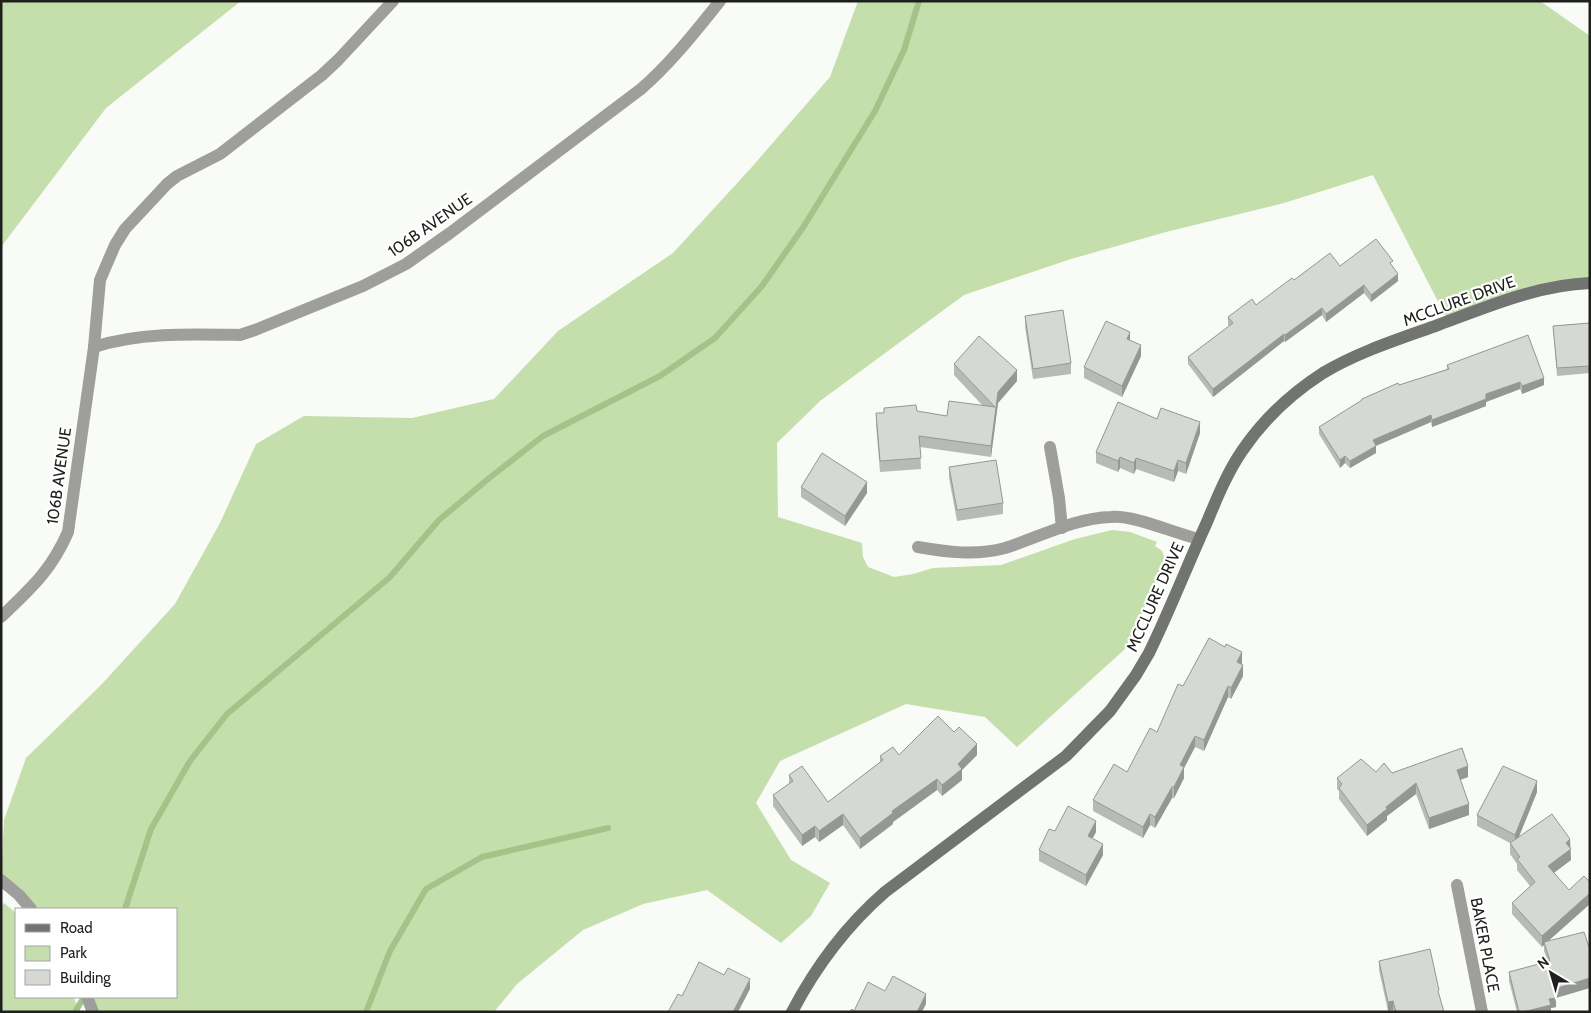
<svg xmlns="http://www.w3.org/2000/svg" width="1591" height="1013" font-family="Cabin,sans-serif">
<rect width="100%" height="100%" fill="#f8fbf6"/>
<g fill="#c4deac">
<polygon points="1,1 241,1 106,108 1,247"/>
<polygon points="858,1 1540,1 1590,36 1590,283 1448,321 1373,175 1284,203 1166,232 1071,259 964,295 820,401 777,443 778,517 862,543 863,557 868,567 894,577 913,574 933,568 1001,565 1075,539 1112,530 1130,532 1157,542 1155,546 1162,551 1165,559 1139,620 1125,649 1017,747 985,717 906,704 780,761 756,803 791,860 830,883 811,916 781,943 707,890 643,904 583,930 517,984 494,1012 93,1012 87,997 176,997 176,909 31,909 1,880 4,820 26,758 101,685 175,604 220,523 256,444 304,416 412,418 494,399 558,331 673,253 751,168 830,77"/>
<polygon points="4,903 16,913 16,997 73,997 81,1012 1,1012 1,907"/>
</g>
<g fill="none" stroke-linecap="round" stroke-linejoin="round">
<g stroke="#a4c388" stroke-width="6">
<polyline points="125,909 151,829 190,761 227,714 389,578 439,520 488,479 543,436 660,376 715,338 762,286 804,226 875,111 904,50 919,1"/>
<polyline points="75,1012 84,997"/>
<polyline points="366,1012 390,951 426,889 482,857 608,828"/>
</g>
<g stroke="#9e9f9d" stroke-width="12">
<path d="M94,347c45,-15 99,-13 146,-12l15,-5 108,-44 43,-22 44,-31 191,-144c30,-26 54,-57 79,-88"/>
<polyline points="1050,447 1059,498 1062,528"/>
<path d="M918,547c28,5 58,9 87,1 35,-11 69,-30 106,-31 24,-2 62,16 88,22"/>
<path d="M1,617c30,-29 50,-46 67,-85l26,-185 6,-67 15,-35 10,-16 42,-45 10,-8 43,-22 102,-79 16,-15 55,-59"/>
<polyline points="1,880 19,895 31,909"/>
<polyline points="1457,885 1482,1012"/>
<polyline points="87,997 93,1012"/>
</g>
<path stroke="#727471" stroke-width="12" d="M792,1012c24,-46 54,-86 93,-120l181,-136 44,-45 26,-36 13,-22c21,-43 38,-87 58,-131 10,-24 20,-49 35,-71 21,-31 50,-58 81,-78 35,-21 76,-34 115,-48 49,-18 99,-40 152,-42"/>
</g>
<g fill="#b7bab5">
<polygon points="1340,266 1393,266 1398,281 1371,302 1364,293 1326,322 1322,315 1285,342 1284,341 1213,397 1188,364 1188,357 1229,326 1228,325 1228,317 1256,305 1294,280"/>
<polygon points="1025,316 1071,363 1071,374 1033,379 1025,327"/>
<polygon points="1590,323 1590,373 1557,376 1553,326"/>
<polygon points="1130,340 1141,356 1122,397 1084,378 1084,367"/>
<polygon points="954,364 1017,381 998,403 991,457 920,447 921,469 880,472 876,424 876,413 884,413 884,408 917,411 947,416 983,406 954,375"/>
<polygon points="1447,365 1544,385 1522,394 1520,389 1486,402 1486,406 1432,427 1431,422 1376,446 1376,453 1350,468 1345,463 1340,468 1319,434 1319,427 1362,401 1362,399 1447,369"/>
<polygon points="1157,419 1200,433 1186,474 1178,471 1174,482 1136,469 1134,474 1120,468 1118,472 1096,463 1096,452"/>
<polygon points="949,467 1003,503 1003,514 957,521 949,478"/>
<polygon points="801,487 867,493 845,526 801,497"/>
<polygon points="1242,663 1243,676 1231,699 1228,697 1204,751 1195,747 1184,768 1184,778 1174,798 1172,798 1155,828 1150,825 1143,838 1093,811 1093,800 1127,772 1157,732 1183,686"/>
<polygon points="899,755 977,755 962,770 962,780 942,796 937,790 893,822 893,824 860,849 843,825 819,842 815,837 802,846 773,806 773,795 789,784 789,775 828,802 880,762 880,756"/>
<polygon points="1376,772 1468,777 1460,780 1469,815 1429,829 1416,794 1387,816 1387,820 1367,836 1339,799 1339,791 1337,789 1337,778"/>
<polygon points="1537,792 1519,837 1570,848 1571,860 1554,873 1549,941 1556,998 1556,1007 1551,1008 1551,1012 1517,1012 1509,981 1509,972 1548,962 1544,951 1544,945 1542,947 1512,914 1512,903 1530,886 1517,870 1517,864 1510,854 1510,843 1477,826 1477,815"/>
<polygon points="1055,831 1096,832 1092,839 1103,855 1086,886 1039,861 1039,850"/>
<polygon points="1379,961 1439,995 1444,1012 1393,1012 1393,1010 1388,1011 1379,970"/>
</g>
<g fill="#959794">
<polygon points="1398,274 1398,281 1371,302 1371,295"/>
<polygon points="1364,285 1364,293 1326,322 1326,314"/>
<polygon points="1322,308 1322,315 1285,342 1285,335"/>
<polygon points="1130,332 1130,343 1127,339"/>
<polygon points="1284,334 1284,341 1213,397 1213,389"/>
<polygon points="1141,345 1141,356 1122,397 1122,386"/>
<polygon points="1017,370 1017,381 998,403 991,457 991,446 998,392"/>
<polygon points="1544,378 1544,385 1522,394 1522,386"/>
<polygon points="1520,382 1520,389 1486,402 1486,406 1432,427 1432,420 1486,394"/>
<polygon points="1431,415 1431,422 1373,447 1373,440"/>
<polygon points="1200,422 1200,433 1186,474 1186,463"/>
<polygon points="1376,446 1376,453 1350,468 1350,461"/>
<polygon points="1345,456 1345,463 1340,468 1340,460"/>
<polygon points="1120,457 1120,468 1118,472 1118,461"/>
<polygon points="1136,458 1136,469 1134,474 1134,463"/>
<polygon points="1178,460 1178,471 1174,482 1174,471"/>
<polygon points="867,482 867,493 845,526 845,516"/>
<polygon points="1242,652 1242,663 1237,673 1237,662"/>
<polygon points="1243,665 1243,676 1231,699 1231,688"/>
<polygon points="1228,686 1228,697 1204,751 1204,740"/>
<polygon points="1195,736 1195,747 1184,768 1184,778 1174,798 1174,787 1180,765"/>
<polygon points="977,744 977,755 962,770 962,780 942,796 942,785 958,764"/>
<polygon points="1468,766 1468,777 1457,781 1457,770"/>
<polygon points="937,779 937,790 893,822 893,824 860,849 860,838 892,811"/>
<polygon points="1537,781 1537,792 1515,846 1515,835"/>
<polygon points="1416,783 1416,794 1387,816 1387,820 1367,836 1367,825 1386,807"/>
<polygon points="1172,787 1172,798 1155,828 1155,817"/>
<polygon points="1469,804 1469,815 1429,829 1429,818"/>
<polygon points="843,814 843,825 819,842 819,831"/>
<polygon points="1150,814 1150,825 1143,838 1143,827"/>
<polygon points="1096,821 1096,832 1088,847 1088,836"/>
<polygon points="815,826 815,837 802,846 802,835"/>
<polygon points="1570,839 1571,860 1548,877 1548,866 1566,843"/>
<polygon points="1103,844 1103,855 1086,886 1086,875"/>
<polygon points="1590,893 1590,904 1545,944 1544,942 1544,945 1542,947 1542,936"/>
<polygon points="1590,978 1590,988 1556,998 1556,1007 1551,1008 1551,1012 1523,1012 1549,999 1554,989"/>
<polygon points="750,979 750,989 738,1012 733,1012"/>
<polygon points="926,994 926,1004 922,1012 917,1012"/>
<polygon points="1393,1001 1393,1010 1388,1011 1388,1002"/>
</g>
<g fill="#d5d8d3" stroke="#959794">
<polygon points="1376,239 1393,261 1390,263 1398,274 1371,295 1364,285 1326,314 1322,308 1285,335 1284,334 1213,389 1188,357 1233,323 1228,317 1252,299 1256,305 1292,278 1294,280 1330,253 1340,266"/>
<polygon points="1063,310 1071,363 1033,369 1025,316"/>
<polygon points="1106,321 1130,332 1127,339 1141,345 1122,386 1084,367"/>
<polygon points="1590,323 1590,366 1557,368 1553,326"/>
<polygon points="1528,335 1544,378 1522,386 1520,382 1486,394 1486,399 1432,420 1431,415 1373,440 1376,446 1350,461 1345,456 1340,460 1319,427 1362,400 1362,399 1398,383 1399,385 1449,369 1447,365"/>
<polygon points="979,336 1017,370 998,392 991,446 919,436 921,458 880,461 876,413 884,413 884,408 916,405 917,411 947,416 949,401 995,407 954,364"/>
<polygon points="1118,402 1157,419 1161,408 1200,422 1186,463 1178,460 1174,471 1136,458 1134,463 1120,457 1118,461 1096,452"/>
<polygon points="822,453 867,482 845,516 801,487"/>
<polygon points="996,460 1003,503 957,510 949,467"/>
<polygon points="1209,638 1225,647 1226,644 1242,652 1237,662 1243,665 1231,688 1228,686 1204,740 1195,736 1180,765 1184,767 1174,787 1172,787 1155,817 1150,814 1143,827 1093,800 1114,764 1127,772 1150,728 1157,732 1178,684 1183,686"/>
<polygon points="938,716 954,732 959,727 977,744 958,764 962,769 942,785 937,779 892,811 893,813 860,838 843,814 819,831 815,826 802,835 773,795 793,781 789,775 802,766 828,802 883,760 880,756 893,747 899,755"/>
<polygon points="1462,748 1468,766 1457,770 1469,804 1429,818 1416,783 1386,807 1387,809 1367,825 1339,788 1342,784 1337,778 1361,759 1376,772 1384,763 1392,773"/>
<polygon points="1503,766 1537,781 1515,835 1477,815"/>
<polygon points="1068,806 1096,821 1088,836 1103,844 1086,875 1039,850 1049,829 1055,831"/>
<polygon points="1552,814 1570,839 1566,843 1571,849 1548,866 1569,890 1584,876 1590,882 1590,893 1542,936 1512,903 1535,882 1517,859 1520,857 1510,843"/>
<polygon points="1584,932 1590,950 1590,978 1554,989 1556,998 1549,999 1551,1005 1523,1012 1519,1012 1509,972 1550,961 1544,942"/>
<polygon points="1430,949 1439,990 1438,991 1444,1012 1396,1012 1393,1001 1388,1002 1379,961"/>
<polygon points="699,962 724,975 728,968 750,979 733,1012 668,1012 678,994 682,996"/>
<polygon points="893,976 926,994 917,1012 849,1012 852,1009 854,1011 868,982 885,991"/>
</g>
<g text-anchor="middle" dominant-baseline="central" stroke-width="4.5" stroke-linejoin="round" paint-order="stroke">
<g font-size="16" fill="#1f201e" stroke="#fff">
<text transform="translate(430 225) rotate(-35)">106B AVENUE</text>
<text transform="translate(1459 301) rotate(-20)">MCCLURE DRIVE</text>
<text transform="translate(59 476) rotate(-82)">106B AVENUE</text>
<text transform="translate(1155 597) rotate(-66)">MCCLURE DRIVE</text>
<text transform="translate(1485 945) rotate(79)">BAKER PLACE</text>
</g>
</g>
<rect width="1591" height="1013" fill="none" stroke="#1f201e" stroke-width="5"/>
<rect x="15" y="908" width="162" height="90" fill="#ffffff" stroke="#a5a6a5"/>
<rect x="25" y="924" width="25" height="8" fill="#727471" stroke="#a5a6a5"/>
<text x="60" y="933" font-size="15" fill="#1f201e">Road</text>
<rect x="25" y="946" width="25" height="15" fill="#c4deac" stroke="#a5a6a5"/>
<text x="60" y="958" font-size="15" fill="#1f201e">Park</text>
<rect x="25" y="970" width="25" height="15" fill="#d5d8d3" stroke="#a5a6a5"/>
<text x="60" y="983" font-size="15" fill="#1f201e">Building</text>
<g transform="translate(1551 973) rotate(322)" stroke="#ffffff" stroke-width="4" paint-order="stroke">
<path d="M0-4L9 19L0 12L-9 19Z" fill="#1f201e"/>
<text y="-8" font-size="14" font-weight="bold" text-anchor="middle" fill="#1f201e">N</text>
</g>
</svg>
